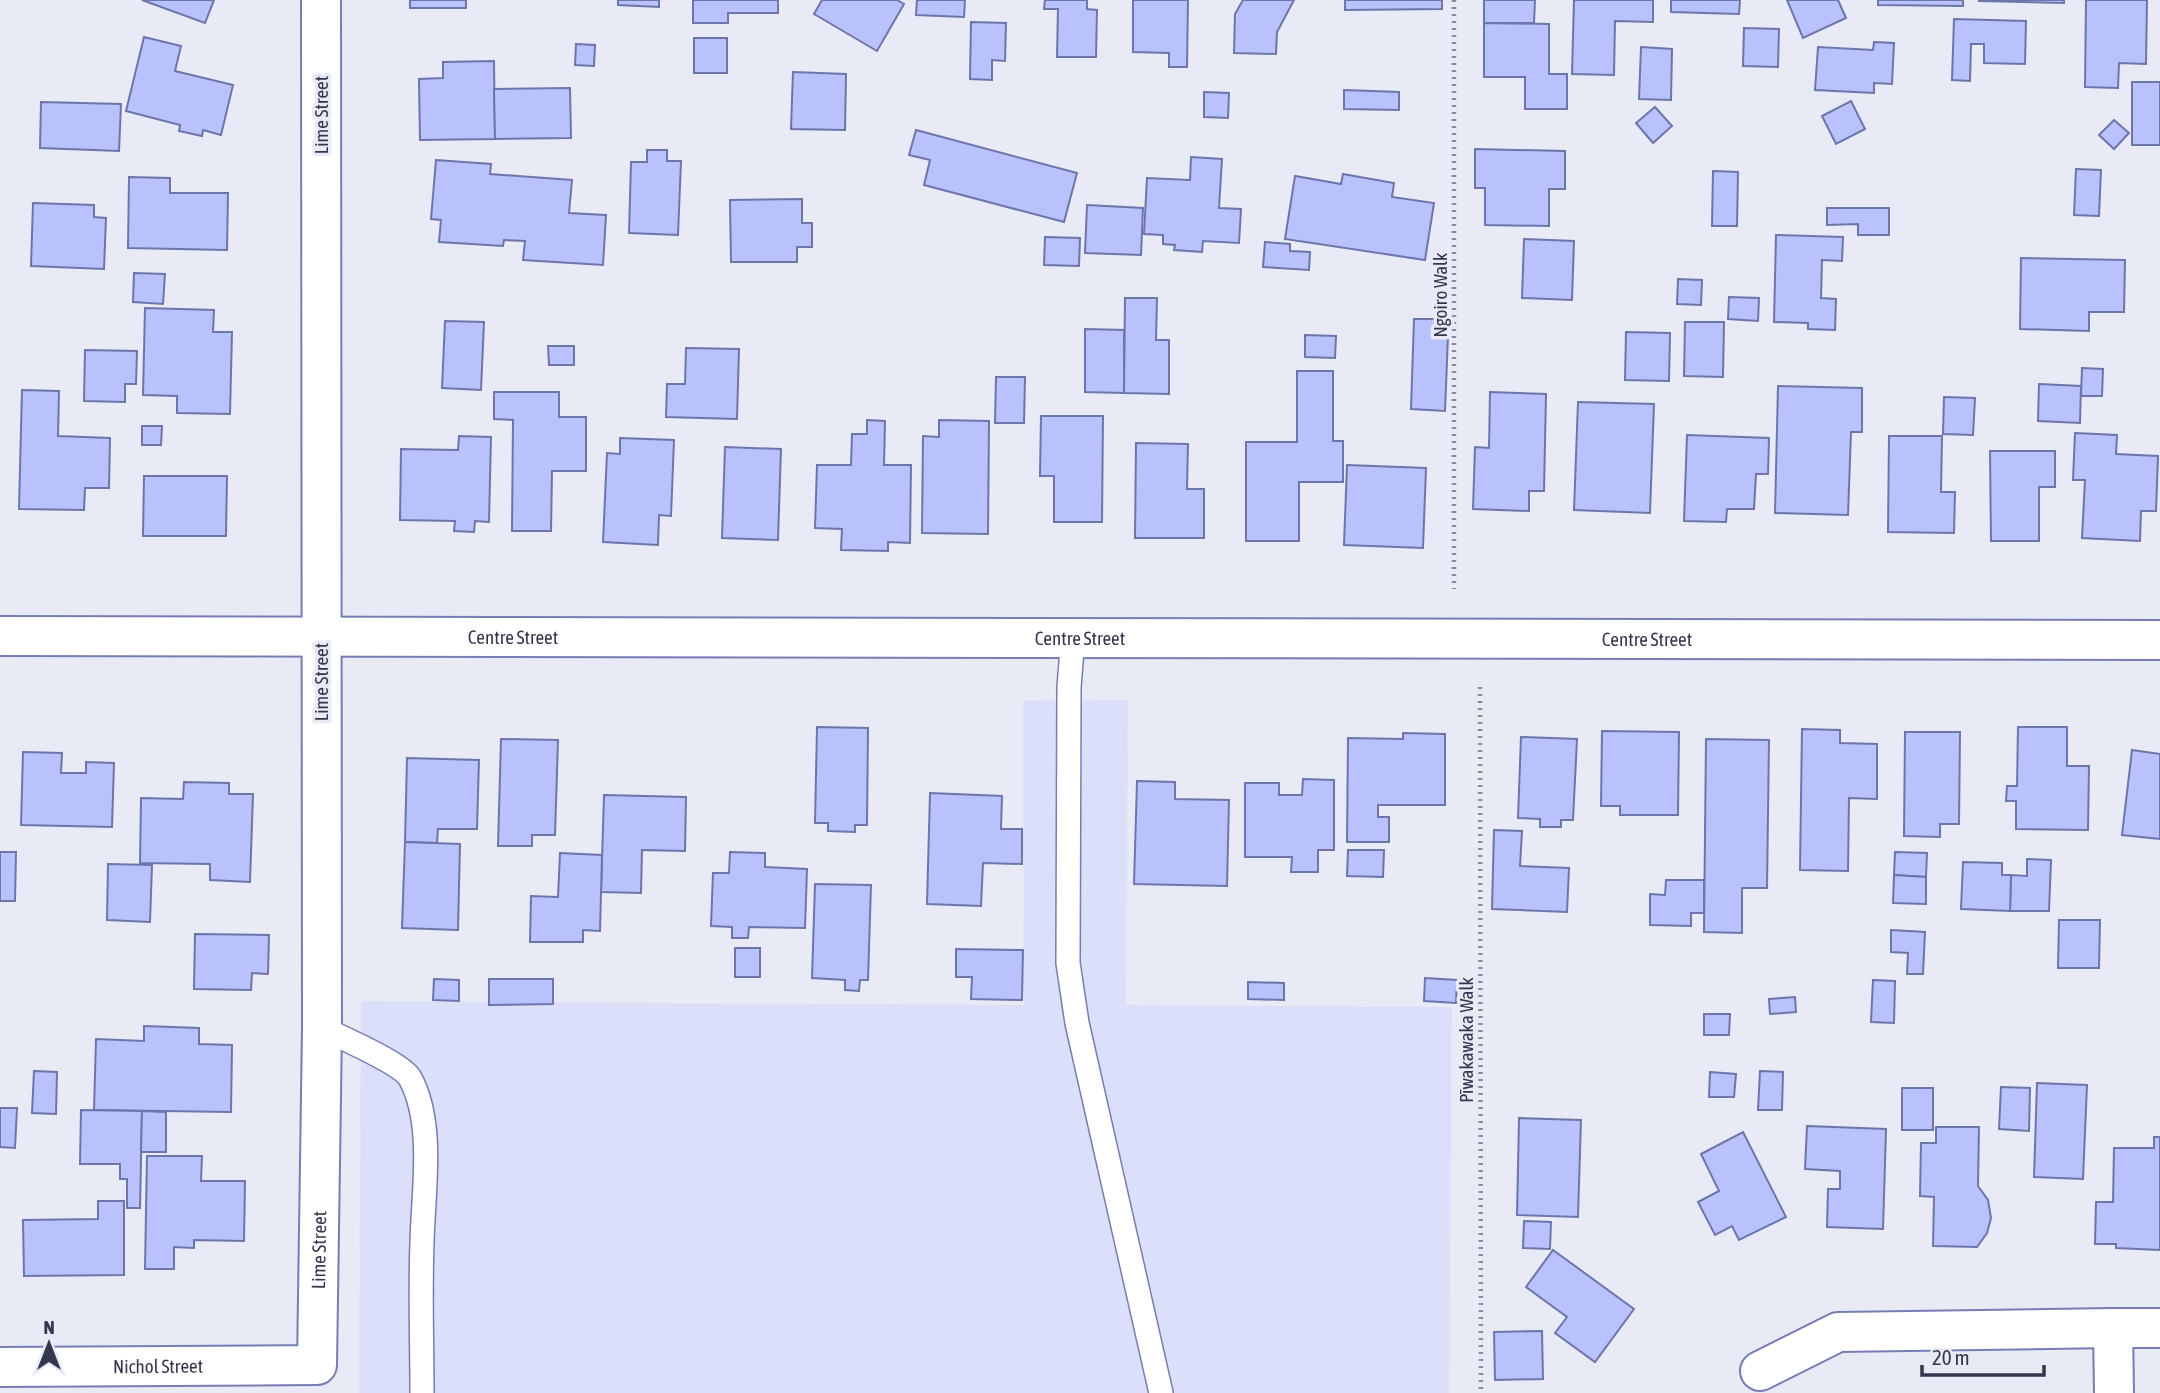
<svg xmlns="http://www.w3.org/2000/svg" width="2160" height="1393" font-family="'Asap Condensed',sans-serif">
<rect width="100%" height="100%" fill="#e8eaf6"/>
<polygon fill="#dbdffa" points="1128,700 1126,1005 1452,1007 1449,1393 359,1393 361,1001 1024,1005 1023,701"/>
<g fill="#b9c2fd" stroke="#6e75ab" stroke-width="2">
<polygon points="142,0 214,0 205,23"/>
<rect x="410" y="0" width="56" height="8"/>
<polygon points="618,0 659,0 659,7 618,5"/>
<polygon points="693,0 778,0 778,13 728,13 728,23 693,23"/>
<polygon points="822,0 897,0 904,4 877,51 814,14"/>
<polygon points="917,0 965,0 964,17 916,15"/>
<polygon points="1045,0 1087,0 1087,9 1097,10 1096,57 1057,57 1058,9 1044,9"/>
<polygon points="1133,0 1188,0 1187,67 1169,67 1169,53 1133,52"/>
<polygon points="1243,0 1294,0 1277,32 1276,54 1234,53 1235,14"/>
<polygon points="1345,0 1442,0 1442,9 1345,10"/>
<polygon points="1484,0 1535,0 1534,23 1484,23"/>
<polygon points="1574,0 1653,0 1653,22 1615,21 1614,75 1572,74"/>
<polygon points="1671,0 1740,0 1739,14 1671,12"/>
<polygon points="1787,0 1838,0 1846,18 1803,38"/>
<polygon points="1878,0 1963,0 1963,6 1878,5"/>
<polygon points="1979,0 2064,0 2064,3 1979,1"/>
<polygon points="2086,0 2147,0 2146,64 2119,63 2118,88 2085,87"/>
<polygon points="1954,19 2026,21 2025,64 1984,63 1984,44 1971,44 1970,81 1952,80"/>
<polygon points="971,22 1006,23 1005,61 992,60 992,80 970,79"/>
<polygon points="1484,23 1549,24 1549,74 1567,74 1567,109 1525,109 1525,77 1484,77"/>
<polygon points="1744,28 1779,29 1778,67 1743,66"/>
<polygon points="144,37 181,46 175,71 233,85 221,135 203,130 202,136 179,131 180,125 126,111"/>
<rect x="694" y="38" width="33" height="35"/>
<polygon points="1874,42 1894,43 1892,84 1874,83 1874,93 1815,90 1818,47 1873,50"/>
<polygon points="576,44 595,45 594,66 575,65"/>
<polygon points="1641,47 1672,49 1671,100 1639,99"/>
<polygon points="494,61 495,139 420,140 419,79 443,78 443,62"/>
<polygon points="793,72 846,74 845,130 791,129"/>
<rect x="2132" y="82" width="28" height="63"/>
<polygon points="570,88 571,138 495,139 494,89"/>
<polygon points="1344,90 1399,92 1399,110 1344,109"/>
<polygon points="1204,92 1229,93 1228,118 1204,117"/>
<polygon points="1851,101 1865,129 1836,144 1822,116"/>
<polygon points="41,102 121,104 119,151 40,148"/>
<polygon points="1655,107 1672,126 1653,143 1636,123"/>
<polygon points="2114,120 2129,133 2114,149 2099,135"/>
<polygon points="916,130 1077,173 1064,222 924,185 930,160 909,155"/>
<polygon points="1475,149 1565,151 1565,189 1549,189 1549,226 1485,225 1485,188 1475,188"/>
<polygon points="647,150 667,150 667,161 681,161 678,235 629,233 631,162 647,162"/>
<polygon points="1191,157 1222,159 1219,208 1241,209 1239,243 1203,241 1202,252 1174,250 1175,245 1163,244 1163,235 1144,234 1147,178 1190,180"/>
<polygon points="436,160 491,164 490,174 572,180 569,213 606,215 603,265 523,260 525,241 504,240 503,246 439,242 441,220 431,219"/>
<polygon points="2076,169 2101,170 2099,216 2074,215"/>
<polygon points="1713,171 1738,172 1737,226 1712,226"/>
<polygon points="1343,174 1394,183 1392,197 1434,203 1425,260 1285,239 1295,176 1341,184"/>
<polygon points="129,177 170,178 170,193 228,193 227,250 128,248"/>
<polygon points="802,199 802,223 812,223 812,247 797,247 797,262 731,262 730,200"/>
<polygon points="33,203 94,205 94,217 106,218 104,269 31,266"/>
<polygon points="1087,205 1143,208 1141,255 1085,253"/>
<polygon points="1827,208 1889,208 1889,235 1858,235 1858,224 1827,225"/>
<polygon points="1776,235 1843,237 1842,261 1822,260 1821,298 1836,299 1835,330 1808,329 1808,323 1774,322"/>
<polygon points="1045,237 1080,238 1079,266 1044,265"/>
<polygon points="1524,239 1574,241 1572,300 1522,298"/>
<polygon points="1265,242 1290,244 1290,251 1310,252 1309,270 1263,267"/>
<polygon points="2021,258 2125,260 2124,312 2089,312 2089,331 2020,329"/>
<polygon points="134,273 165,274 163,304 133,302"/>
<polygon points="1678,279 1702,280 1701,305 1677,304"/>
<polygon points="1729,297 1759,298 1758,321 1728,319"/>
<polygon points="1125,298 1157,298 1156,340 1169,340 1169,394 1124,393"/>
<polygon points="145,308 214,310 213,332 232,332 230,414 177,413 177,396 143,395"/>
<polygon points="1414,319 1436,319 1435,334 1448,335 1445,411 1411,409"/>
<polygon points="445,321 484,322 481,390 442,388"/>
<polygon points="1685,322 1724,322 1723,377 1684,376"/>
<polygon points="1085,329 1124,330 1124,393 1085,392"/>
<polygon points="1626,332 1670,333 1669,381 1625,380"/>
<polygon points="1305,335 1336,336 1335,358 1305,357"/>
<polygon points="548,346 574,346 574,365 549,365"/>
<polygon points="686,348 739,349 737,419 666,417 667,384 685,384"/>
<polygon points="85,350 137,351 136,384 125,384 125,402 84,401"/>
<polygon points="2082,368 2103,369 2102,396 2081,396"/>
<polygon points="1297,371 1333,371 1333,441 1343,441 1343,482 1299,482 1299,541 1246,541 1246,442 1297,442"/>
<polygon points="996,377 1025,377 1024,423 995,423"/>
<polygon points="2039,384 2081,386 2080,423 2038,421"/>
<polygon points="1778,386 1862,388 1862,432 1851,432 1848,515 1775,513"/>
<polygon points="22,390 59,391 58,436 110,438 109,488 85,488 84,510 19,509"/>
<polygon points="494,392 559,392 559,417 586,417 586,471 552,471 551,531 512,531 513,420 494,419"/>
<polygon points="1490,392 1546,394 1544,491 1529,491 1529,511 1473,509 1475,447 1489,448"/>
<polygon points="1944,397 1975,398 1973,435 1943,434"/>
<polygon points="1578,402 1654,404 1650,513 1574,510"/>
<polygon points="1041,416 1103,416 1102,522 1054,522 1054,476 1040,476"/>
<polygon points="867,420 885,421 884,465 911,465 910,543 888,542 888,551 841,550 842,529 815,528 817,465 851,465 852,434 867,434"/>
<polygon points="939,420 989,421 988,534 922,533 923,436 939,437"/>
<polygon points="142,426 162,426 161,445 142,445"/>
<polygon points="2075,433 2117,435 2116,454 2158,456 2156,511 2141,511 2140,541 2082,538 2085,480 2073,480"/>
<polygon points="1687,435 1769,438 1768,474 1756,474 1754,509 1727,509 1726,522 1684,521"/>
<polygon points="459,436 491,437 489,522 475,521 474,532 454,531 455,521 400,520 401,449 458,450"/>
<polygon points="1889,436 1942,436 1941,492 1955,492 1954,533 1888,532"/>
<polygon points="620,438 674,440 671,516 659,515 658,545 603,542 607,453 620,454"/>
<polygon points="1136,443 1188,444 1187,489 1204,489 1204,538 1135,538"/>
<polygon points="725,447 781,449 778,540 722,538"/>
<polygon points="1990,451 2055,451 2055,487 2039,487 2039,541 1991,541"/>
<polygon points="1347,465 1426,468 1423,548 1344,545"/>
<polygon points="144,476 227,476 226,536 143,536"/>
<polygon points="817,727 868,728 867,825 855,825 855,832 828,831 828,823 815,823"/>
<polygon points="2018,727 2067,727 2067,766 2089,766 2088,830 2016,829 2016,801 2006,801 2007,786 2017,786"/>
<polygon points="1802,729 1840,730 1840,743 1877,744 1877,799 1849,798 1848,871 1800,870"/>
<polygon points="1602,731 1679,732 1678,815 1620,815 1620,806 1601,806"/>
<polygon points="1905,732 1960,732 1959,824 1940,824 1940,837 1904,836"/>
<polygon points="1403,733 1445,734 1445,805 1378,805 1378,817 1389,817 1389,842 1347,842 1348,738 1403,739"/>
<polygon points="1521,737 1577,739 1573,820 1561,820 1561,827 1540,827 1540,819 1518,818"/>
<polygon points="501,739 558,740 555,835 532,835 532,846 498,846"/>
<polygon points="1706,739 1769,740 1767,888 1742,888 1742,933 1704,932"/>
<polygon points="2132,750 2160,754 2160,839 2122,835"/>
<polygon points="23,752 62,753 61,773 86,773 86,762 114,763 112,827 21,825"/>
<polygon points="407,758 479,760 477,829 438,829 437,843 405,842"/>
<polygon points="1303,779 1334,780 1334,850 1318,850 1318,872 1291,872 1292,857 1245,857 1245,783 1279,783 1279,795 1302,795"/>
<polygon points="1137,781 1175,782 1175,799 1229,800 1227,886 1134,884"/>
<polygon points="184,782 229,783 229,794 253,794 250,882 210,880 210,864 140,863 141,798 183,799"/>
<polygon points="930,793 1002,796 1001,829 1022,829 1022,864 983,863 981,906 927,904"/>
<polygon points="604,795 686,797 685,851 642,850 641,893 601,892"/>
<polygon points="1494,830 1522,831 1520,866 1569,868 1567,912 1492,909"/>
<polygon points="405,842 460,844 458,930 402,928"/>
<polygon points="1348,850 1384,850 1383,877 1347,876"/>
<polygon points="0,852 16,852 15,901 0,901"/>
<polygon points="730,852 765,853 765,867 807,869 805,928 749,927 748,938 732,938 732,927 711,926 713,873 729,873"/>
<polygon points="1895,852 1927,853 1926,877 1894,875"/>
<polygon points="560,853 602,855 600,931 583,930 583,942 530,942 531,896 558,897"/>
<polygon points="2027,859 2051,860 2049,911 2010,911 2011,875 2027,876"/>
<polygon points="1963,862 2002,863 2002,875 2011,875 2010,911 1961,909"/>
<polygon points="108,864 152,865 150,922 107,920"/>
<polygon points="1894,875 1926,877 1926,904 1893,903"/>
<polygon points="1666,880 1704,880 1704,913 1691,913 1691,926 1650,925 1650,894 1665,895"/>
<polygon points="815,884 871,885 868,980 860,980 859,991 845,990 845,980 812,978"/>
<polygon points="2059,920 2100,920 2099,968 2058,968"/>
<polygon points="1891,930 1925,932 1923,974 1907,974 1908,953 1891,952"/>
<polygon points="195,934 269,935 268,974 252,973 251,990 194,989"/>
<rect x="735" y="948" width="25" height="29"/>
<polygon points="956,949 1023,950 1022,1000 971,999 972,977 956,977"/>
<polygon points="1425,978 1457,980 1456,1003 1424,1001"/>
<polygon points="434,979 459,980 459,1001 433,1000"/>
<polygon points="489,979 553,979 553,1004 489,1005"/>
<polygon points="1873,980 1895,981 1894,1023 1871,1022"/>
<polygon points="1248,982 1284,983 1284,1000 1248,999"/>
<polygon points="1795,997 1796,1012 1770,1014 1769,999"/>
<polygon points="1704,1014 1730,1014 1729,1035 1704,1035"/>
<polygon points="144,1026 199,1028 199,1044 232,1045 231,1112 94,1110 96,1039 144,1041"/>
<polygon points="34,1071 57,1072 56,1114 32,1113"/>
<polygon points="1760,1071 1783,1072 1782,1110 1758,1110"/>
<polygon points="1710,1072 1736,1074 1734,1097 1709,1097"/>
<polygon points="2037,1083 2087,1085 2083,1179 2034,1177"/>
<polygon points="2001,1087 2030,1088 2029,1131 1999,1129"/>
<rect x="1902" y="1088" width="31" height="42"/>
<polygon points="0,1108 17,1108 15,1148 0,1147"/>
<polygon points="81,1110 142,1111 140,1208 127,1208 127,1179 120,1179 120,1164 80,1164"/>
<polygon points="142,1111 166,1112 166,1152 141,1152"/>
<polygon points="1519,1118 1581,1120 1578,1217 1517,1215"/>
<polygon points="1807,1126 1886,1129 1883,1229 1827,1227 1828,1189 1840,1189 1840,1171 1805,1169"/>
<polygon points="1936,1127 1979,1127 1978,1186 1988,1200 1991,1218 1987,1233 1977,1247 1933,1246 1934,1197 1920,1196 1921,1143 1936,1143"/>
<polygon points="1743,1132 1786,1217 1739,1240 1732,1226 1715,1235 1698,1202 1719,1191 1701,1154"/>
<polygon points="2154,1137 2160,1137 2160,1250 2116,1248 2116,1244 2095,1244 2096,1202 2113,1202 2114,1148 2154,1148"/>
<polygon points="147,1156 202,1156 201,1181 245,1181 244,1241 194,1240 194,1248 174,1247 174,1269 145,1269"/>
<polygon points="98,1201 124,1201 124,1275 24,1276 23,1220 98,1219"/>
<polygon points="1524,1221 1551,1222 1550,1249 1523,1248"/>
<polygon points="1553,1250 1634,1309 1595,1362 1555,1333 1567,1317 1526,1287"/>
<polygon points="1542,1331 1543,1379 1495,1380 1494,1332"/>
</g>
<g fill="none" stroke-linecap="round" stroke-linejoin="round">
<defs>
<g id="lane">
<polyline points="1073,637 1069,687 1068,963 1077,1023 1161,1393"/>
<path d="M322,1028c18,9 79,35 88,50 25,46 13,114 12,165 -2,50 0,100 0,150"/>
</g>
<g id="street">
<path id="s1" d="M0,1367l317,-2 5,-337 -1,-1028"/>
<polyline points="1760,1371 1838,1332 2113,1328"/>
<polyline points="2114,1393 2113,1328 2160,1328"/>
</g>
<g id="secondary">
<path id="s2" d="M0,636l2160,4"/>
</g>
</defs>
<use href="#lane" stroke="#777db4" stroke-width="26"/>
<use href="#street" stroke="#777db4" stroke-width="42"/>
<use href="#secondary" stroke="#777db4" stroke-width="42"/>
<g stroke="#888b9d" stroke-width="4.5" stroke-dasharray="2 5" stroke-linecap="butt">
<polyline points="1454,0 1454,589"/>
<polyline points="1480,687 1481,1393"/>
</g>
<use href="#lane" stroke="#fff" stroke-width="23"/>
<use href="#street" stroke="#fff" stroke-width="38"/>
<use href="#secondary" stroke="#fff" stroke-width="38"/>
</g>
<g text-anchor="middle" dominant-baseline="central" stroke-width="7" stroke-linejoin="round" paint-order="stroke">
<g font-size="19" fill="#33364d" stroke="#e8eaf6">
<text transform="translate(321 115) rotate(-90)">Lime Street</text>
<text transform="translate(1440 295) rotate(-90)">Ngoiro Walk</text>
<text stroke="none"><textPath href="#s2" startOffset="513">Centre Street</textPath></text>
<text stroke="none"><textPath href="#s2" startOffset="1080">Centre Street</textPath></text>
<text stroke="none"><textPath href="#s2" startOffset="1647">Centre Street</textPath></text>
<text transform="translate(321 682) rotate(-90)">Lime Street</text>
<text transform="translate(1466 1040) rotate(-90)">Pīwakawaka Walk</text>
<text stroke="none"><textPath href="#s1" startOffset="432">Lime Street</textPath></text>
<text stroke="none"><textPath href="#s1" startOffset="158">Nichol Street</textPath></text>
</g>
</g>
<g transform="translate(49 1344)" stroke="#e8eaf6" stroke-width="5" paint-order="stroke">
<path d="M0-5L12 26L0 18L-12 26Z" fill="#33364d"/>
<text y="-10" font-size="19" font-weight="bold" text-anchor="middle" fill="#33364d">N</text>
</g>
<path d="M1922 1365v10h122v-10" fill="none" stroke="#33364d" stroke-width="3.5"/>
<text x="1932" y="1365" font-size="21" fill="#33364d" stroke="#e8eaf6" stroke-width="5" paint-order="stroke">20 m</text>
</svg>
